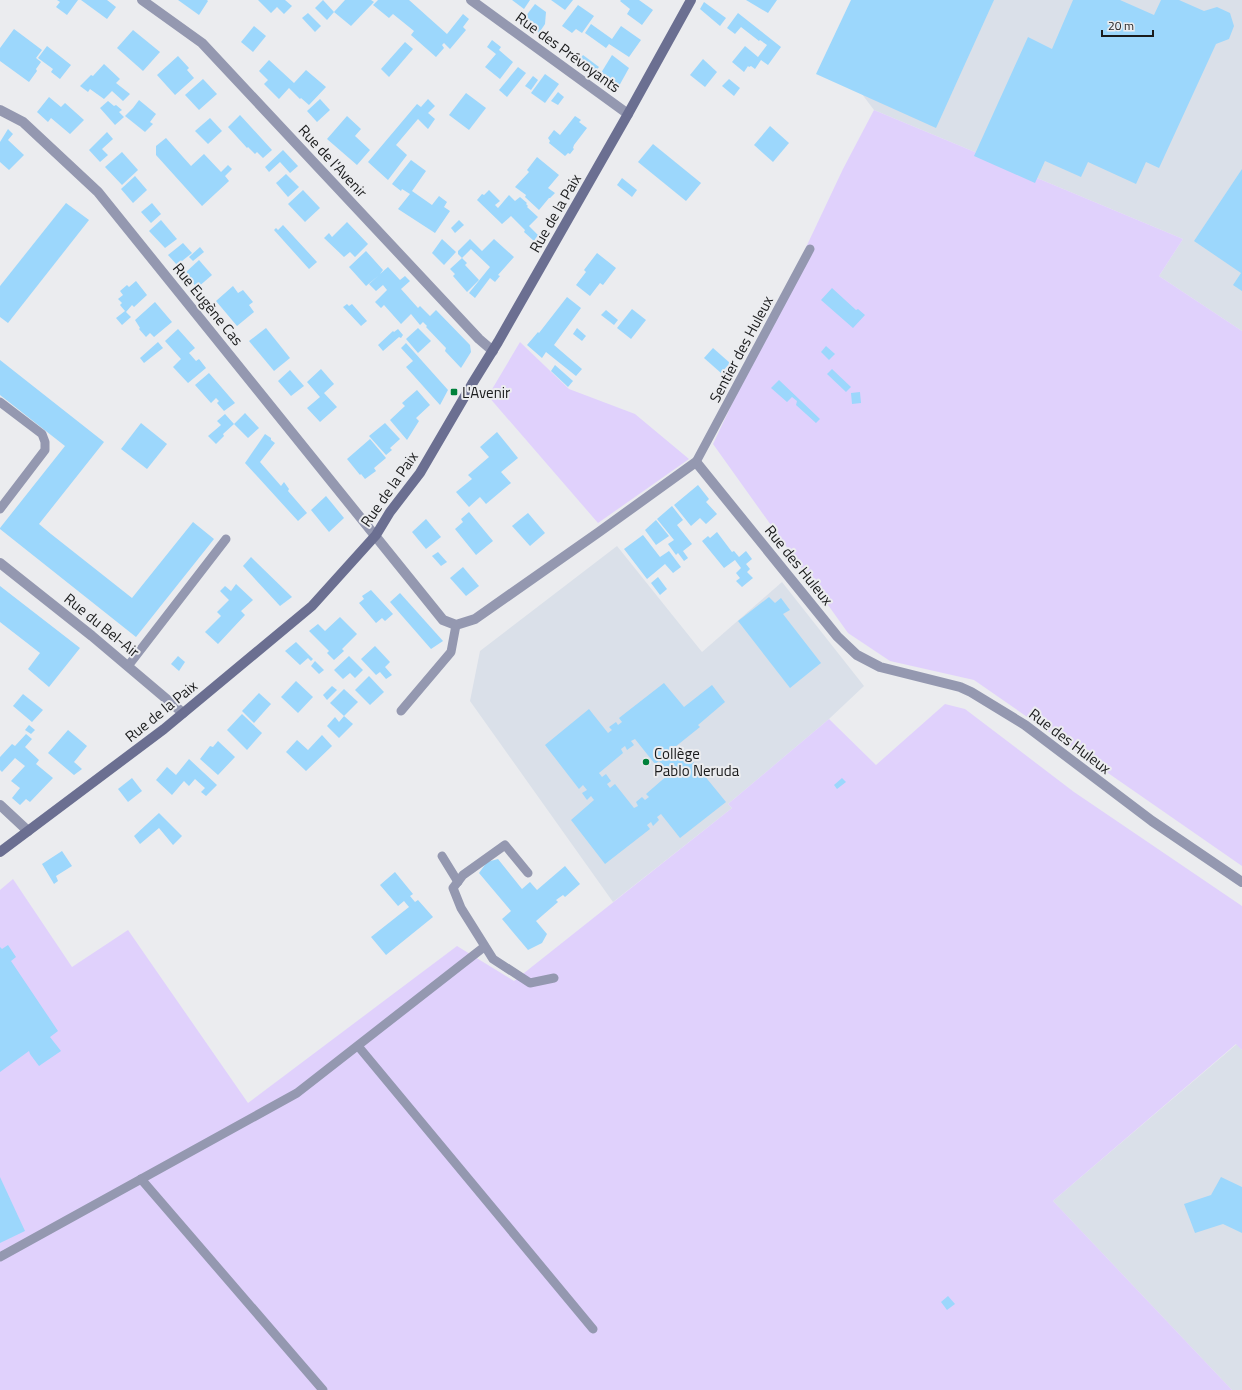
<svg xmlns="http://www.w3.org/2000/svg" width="1242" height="1390" font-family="'Titillium Web',sans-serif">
<rect width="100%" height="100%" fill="#ebecef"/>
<g fill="#dae0e9">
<polygon points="865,0 1242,0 1242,331 1159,276 1183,239 874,110 840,65"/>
<polygon points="617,546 702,652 782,582 864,686 829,719 728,804 732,808 613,902 470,701 480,651"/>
<polygon points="1237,1044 1242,1050 1242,1390 1232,1390 1053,1201"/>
</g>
<g fill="#e0d1fc">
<polygon points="874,110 1183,239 1159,276 1242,331 1242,866 974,680 890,661 848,633 713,444 843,169"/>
<polygon points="520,342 569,389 635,414 689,459 598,523 488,396"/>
<polygon points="945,704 965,709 1074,792 1242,906 1242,1050 1236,1044 1053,1201 1232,1390 0,1390 0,890 13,879 72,967 128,930 248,1103 457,946 514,981 732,808 728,804 829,719 876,765"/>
</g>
<g fill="#9cd7fc" fill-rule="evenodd">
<polygon points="57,0 78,0 67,15 56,7 60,2"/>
<polygon points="81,0 107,0 116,7 107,19"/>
<polygon points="178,0 207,0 208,1 199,15"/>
<polygon points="258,0 285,0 292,6 284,14 277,7 271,13"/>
<polygon points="323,0 334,12 327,20 315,8"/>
<polygon points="345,0 371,0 374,2 351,26 334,12"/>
<polygon points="378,0 409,0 447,34 463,14 469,19 463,27 466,30 450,49 444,43 442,45 444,48 436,57 411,35 414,31 393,14 389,18 373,5"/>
<polygon points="512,0 530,0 524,9"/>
<polygon points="551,0 573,0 565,10"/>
<polygon points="621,0 639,0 653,10 642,25 627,14 630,9 620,1"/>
<polygon points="746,0 777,0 768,13"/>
<polygon points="851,0 994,0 936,128 816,74"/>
<polygon points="1073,0 1120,0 1154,15 1161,0 1179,0 1204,11 1217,7 1230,13 1234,26 1229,39 1216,44 1159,168 1146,162 1136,184 1088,162 1081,177 1045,161 1035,183 974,156 1028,37 1052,49"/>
<polygon points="704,2 726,18 720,26 700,9"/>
<polygon points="535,4 546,12 545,24 539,33 522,21"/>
<polygon points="578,5 594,16 582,33 576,29 572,33 562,26"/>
<polygon points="308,13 321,26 315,32 302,18"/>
<polygon points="738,13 781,47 768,65 761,60 755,69 751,66 749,67 748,66 744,72 732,62 745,46 758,57 767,45 760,40 759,41 741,27 735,34 727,28"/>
<polygon points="591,24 612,39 621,26 641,40 629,57 609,44 606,48 585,33"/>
<polygon points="254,26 266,36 253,52 241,42"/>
<polygon points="14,29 42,50 36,58 41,62 36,69 37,71 29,82 0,61 0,48"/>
<polygon points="133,30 160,52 143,71 117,48"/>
<polygon points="492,40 501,47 499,50 513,62 500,79 485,67 496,54 487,47"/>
<polygon points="405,42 413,49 389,77 381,69"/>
<polygon points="47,46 71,65 60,79 51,72 53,69 38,58"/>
<polygon points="583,55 599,67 593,74 577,63"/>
<polygon points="612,55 629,68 619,86 601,73"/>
<polygon points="178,56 189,68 187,70 194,78 175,95 157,75"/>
<polygon points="703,59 717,72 705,87 690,75"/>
<polygon points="269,60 294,83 306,70 326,87 309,105 301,98 300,99 289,88 279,99 264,84 268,80 259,71"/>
<polygon points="104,64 120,79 116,83 130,94 123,101 112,91 104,99 90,89 88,92 80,86 91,75 93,76"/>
<polygon points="518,67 526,73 507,97 499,90"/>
<polygon points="545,74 559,84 545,103 531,93"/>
<polygon points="533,76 538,80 531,90 525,86"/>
<polygon points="203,79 217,94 199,110 185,95"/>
<polygon points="729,79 740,88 734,96 722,86"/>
<polygon points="558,92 564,97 558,105 551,101"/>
<polygon points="466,93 486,108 469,130 449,115"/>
<polygon points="49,97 61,107 65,103 84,120 70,134 51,118 48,122 37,112"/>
<polygon points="320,99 330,110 317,122 307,111"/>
<polygon points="428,99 435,106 428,113 435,119 428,129 418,119 396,145 407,155 388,180 368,162 417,104 421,107"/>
<polygon points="139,100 156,114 150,122 153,124 145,132 125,116 133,108"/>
<polygon points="108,101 114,106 116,105 122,110 119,112 124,117 115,125 100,108"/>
<polygon points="240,115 272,150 263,158 257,152 255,154 248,147 247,148 228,127"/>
<polygon points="347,116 361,129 355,136 370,150 357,165 327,139"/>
<polygon points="575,116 581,120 579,122 587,128 574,145 573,148 574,149 570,154 568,153 565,156 549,143 550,141 548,138 554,130 560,135"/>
<polygon points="210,118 222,131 208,144 195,131"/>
<polygon points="770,126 789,143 773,162 754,145"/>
<polygon points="8,129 13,134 8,140 24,155 9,170 0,162 0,142"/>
<polygon points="107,132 113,139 102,149 108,155 100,162 89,150"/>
<polygon points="166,138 191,166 204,154 221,172 228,165 232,169 225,176 229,181 202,206 156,155 156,146"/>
<polygon points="653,144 701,183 686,201 638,162"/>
<polygon points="283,150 298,166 290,173 280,162 269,172 265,167"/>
<polygon points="122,152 138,170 122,185 105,167"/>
<polygon points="537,157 559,175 548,188 555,193 550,198 549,198 539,210 525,197 526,195 515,187 529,172 527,170"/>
<polygon points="411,160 426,171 412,191 432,205 439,196 447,202 444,207 450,211 435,233 398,209 410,194 402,189 401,191 392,184"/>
<polygon points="1242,169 1242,291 1233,285 1241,273 1194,241"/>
<polygon points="286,174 299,187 288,197 276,183"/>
<polygon points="135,176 147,190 133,203 121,189"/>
<polygon points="622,178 637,190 632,197 617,185"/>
<polygon points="303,190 320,208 305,222 288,204"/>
<polygon points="489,190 500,201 495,205 498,208 509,195 515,201 520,197 527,203 526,204 528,206 527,207 538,217 529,226 538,235 534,241 524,232 525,230 511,216 502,224 477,200 482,194 484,195"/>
<polygon points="66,203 89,220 8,323 0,317 0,286"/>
<polygon points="152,203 161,214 151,223 141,212"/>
<polygon points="161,220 177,239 165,248 149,231"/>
<polygon points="459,220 464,225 455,233 451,228"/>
<polygon points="347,222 368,244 355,257 350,252 344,257 324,238 329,233 332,237"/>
<polygon points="283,225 317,262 309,269 274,230 276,228 278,230"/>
<polygon points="442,239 456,252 444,265 432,253"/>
<polygon points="470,239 482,251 494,239 514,257 498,275 500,276 495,282 490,278 475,298 469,293 490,267 471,249 462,258 467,263 465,265 479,280 467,292 453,276 455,274 450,269 462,258 458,254 458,251"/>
<polygon points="183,243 192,253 177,265 168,255"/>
<polygon points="200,247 204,252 193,261 189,257"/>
<polygon points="366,251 383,270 380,274 388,267 400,280 405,276 410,281 401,289 418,308 420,306 430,316 436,310 470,345 471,352 461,368 445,351 446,348 426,327 427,326 423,322 420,325 411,314 401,324 384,305 381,308 375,302 387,290 383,285 376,291 369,284 378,276 366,286 349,267"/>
<polygon points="597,253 616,268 603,285 600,283 590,296 576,285 586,272 584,270"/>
<polygon points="199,260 212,275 197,288 185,273"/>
<polygon points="136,281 147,295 134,307 132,305 126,312 131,317 122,325 116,318 125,311 120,305 122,303 118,299 123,295 120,291 127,285 129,287"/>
<polygon points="233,286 238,293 243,290 253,302 249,305 254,312 237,326 216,301"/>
<polygon points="832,288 856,310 858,309 865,315 853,328 821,300"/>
<polygon points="567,297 581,308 554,345 582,369 576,376 546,352 542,358 527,345 538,332 539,333"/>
<polygon points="155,302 172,322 154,337 150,333 146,337 139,329 140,328 135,320"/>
<polygon points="347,304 349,306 352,304 367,321 361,326 343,307"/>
<polygon points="632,309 646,320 631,339 617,328"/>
<polygon points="606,310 618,320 614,325 601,315"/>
<polygon points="266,328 290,358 274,371 249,341"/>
<polygon points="418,328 431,341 418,353 406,339"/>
<polygon points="577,328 586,336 582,341 573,334"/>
<polygon points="178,329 195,348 189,353 196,361 199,359 206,368 188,383 173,367 181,359 165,341"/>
<polygon points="398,329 403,335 401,338 399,337 383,351 378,345 393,331 394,332"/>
<polygon points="158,342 163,348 144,363 140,358"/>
<polygon points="406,343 448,390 440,405 406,367 413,361 401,348"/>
<polygon points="826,346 835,354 829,360 821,352"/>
<polygon points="713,348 730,363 721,373 704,358"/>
<polygon points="0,360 104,442 39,524 51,534 132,598 193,522 214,539 136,637 0,529 0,528 65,446 0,395"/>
<polygon points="555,365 573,381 568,387 551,371"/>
<polygon points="321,369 334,384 324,393 337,407 320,422 307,408 320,397 307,382"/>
<polygon points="832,369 851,387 846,392 827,374"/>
<polygon points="290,370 304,386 291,396 278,381"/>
<polygon points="209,373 235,403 224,411 217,403 219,401 216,398 211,403 195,385"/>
<polygon points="779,380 820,419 816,423 796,405 797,401 792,397 787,402 771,388"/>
<polygon points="417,390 430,405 416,418 419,421 407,440 390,420 405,406 402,403"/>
<polygon points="860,392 861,403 852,404 851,393"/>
<polygon points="245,413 259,428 248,438 234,424 223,434 224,436 216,444 208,436 221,425 217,421 225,414 234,424"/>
<polygon points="141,423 167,444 147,469 121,449"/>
<polygon points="385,423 400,439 390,448 392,450 386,455 369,436"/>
<polygon points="497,432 518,458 501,472 511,483 486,504 480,497 469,507 456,492 472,479 468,475 489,457 480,447"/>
<polygon points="265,434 271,438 271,440 275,443 260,462 281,486 284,482 289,489 288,491 307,513 298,521 245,463"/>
<polygon points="370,439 386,458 374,468 376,471 365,479 361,474 360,475 347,459"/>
<polygon points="698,485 709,499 706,502 717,514 706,524 700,518 691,526 674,505"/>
<polygon points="326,496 344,518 329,532 311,510"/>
<polygon points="672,506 683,520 677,525 692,544 683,551 688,558 684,561 678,553 676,555 668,544 674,540 657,519"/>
<polygon points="469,512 493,541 476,555 455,529 463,522 461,519"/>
<polygon points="528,513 545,533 530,546 512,526"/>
<polygon points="426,519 441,537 426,549 412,532"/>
<polygon points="656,520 669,536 656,545 645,530"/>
<polygon points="717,532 732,552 734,551 739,557 746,551 752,559 746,564 750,569 747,572 753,578 742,587 736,581 740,578 736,573 741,568 735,560 724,568 702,541 708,536 710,538"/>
<polygon points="643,535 660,557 669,551 681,567 673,573 665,564 647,579 624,549"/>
<polygon points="438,552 447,562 441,566 432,556"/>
<polygon points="251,557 292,597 280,606 243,566"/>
<polygon points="463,567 479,586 466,596 450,578"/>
<polygon points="658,577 667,589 660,595 651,583"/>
<polygon points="236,584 253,600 241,611 245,615 218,644 205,632 221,616 217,612 229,600 220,591 225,586 231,591"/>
<polygon points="0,586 80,648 49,687 28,669 40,653 0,622"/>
<polygon points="371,590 393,614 385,621 382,618 376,623 359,603 364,599 362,596"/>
<polygon points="400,593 443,641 431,649 390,602"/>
<polygon points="769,597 775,603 781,598 790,610 783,614 821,663 790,688 738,621"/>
<polygon points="340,617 357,634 342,649 344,651 334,660 327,653 329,651 309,631 318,624 325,631"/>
<polygon points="296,642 313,659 311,661 308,658 300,665 285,651"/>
<polygon points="375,646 390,662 385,667 392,675 386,679 380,672 376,675 361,659"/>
<polygon points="178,656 185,662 179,671 171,664"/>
<polygon points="349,656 363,670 355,678 350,673 343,679 334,670"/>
<polygon points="315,661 324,670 319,674 311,666"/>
<polygon points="369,676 384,692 370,705 355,690"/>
<polygon points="296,681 313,697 298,713 281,697"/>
<path d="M664,683l20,24 28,-22 13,17 -27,23 2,2 -25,20 3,4 3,-3 5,7 -3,3 3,3 4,-3 36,44 -46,36 -19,-24 -4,3 2,3 -6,6 -2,-4 -4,3 3,4 -45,35 -34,-44 23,-20 -3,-4 -4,4 -5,-7 5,-3 -4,-5 -4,4 -34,-44 44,-36 19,24 4,-3 -3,-3 7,-5 2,3 4,-3 -3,-4zM635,739l20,25 4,-3 3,3 -3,3 4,6 3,-3 3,4 -23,20 3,3 -4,3 -3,-3 -6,5 2,4 -4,2 -19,-24 -5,4 -3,-4 4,-3 -5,-7 -4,3 -3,-4 24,-20 -2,-4 4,-3 2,4 7,-5 -3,-4z"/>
<polygon points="332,686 337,690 327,700 323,695"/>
<polygon points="344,689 358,702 344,716 330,703"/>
<polygon points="259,693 271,704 254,723 242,711"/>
<polygon points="23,694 43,710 32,722 13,706"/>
<polygon points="242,714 262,733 247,750 227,730"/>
<polygon points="344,716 353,724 339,738 327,726 335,717 339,722"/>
<polygon points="29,725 35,730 31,734 25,730"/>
<polygon points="68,730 87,746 74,762 82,769 74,775 48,753"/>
<polygon points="26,734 32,739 25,747 39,760 36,764 53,778 30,802 26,799 20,805 12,798 20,788 11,781 25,766 15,758 2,772 0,770 0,757 12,744 15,746"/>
<polygon points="322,735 332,746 306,771 286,752 297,740 308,750"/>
<polygon points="218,741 235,757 218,775 200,759 210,746 213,747"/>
<polygon points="189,759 217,785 206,796 201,792 205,788 195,779 189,786 184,781 172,795 156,780 167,767 176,775"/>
<polygon points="132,778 142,791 128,802 118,789"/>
<polygon points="842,778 846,782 837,789 834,785"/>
<polygon points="159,813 182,836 173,845 159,828 140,844 134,836"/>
<polygon points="62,851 72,866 56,876 58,881 54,884 42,864"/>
<polygon points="498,859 522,889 530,882 537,890 565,866 580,884 565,897 563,895 556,900 558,902 536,921 547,934 542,943 528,950 502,919 511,911 479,873 487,862"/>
<polygon points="395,872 413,894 410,896 415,902 418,900 433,917 386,955 371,937 409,907 404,901 398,906 380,885"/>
<polygon points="8,945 16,957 11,961 58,1031 50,1037 61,1051 39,1066 30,1054 29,1051 0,1072 0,947 2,949"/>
<polygon points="0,1177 25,1231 0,1243"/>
<polygon points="1221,1177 1242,1187 1242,1233 1223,1224 1195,1233 1184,1204 1211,1195"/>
<polygon points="948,1296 955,1304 947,1310 941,1302"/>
</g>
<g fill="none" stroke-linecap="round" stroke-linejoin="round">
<g stroke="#9498b0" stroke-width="9">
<polyline points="0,402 42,434 45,442 45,450 0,509"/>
<polyline points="696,462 810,249"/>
<polyline points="128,666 226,539"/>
<polyline points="401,711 451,652 456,625"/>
<polyline points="442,856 458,882"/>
<polyline points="528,873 505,845 463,875 453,888 461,908 493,959 530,983 554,978"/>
<polyline points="358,1046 593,1329"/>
<polyline points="141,1179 323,1390"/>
<polyline points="0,1257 297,1093 484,947"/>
</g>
<g stroke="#9498b0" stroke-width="10">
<polyline points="142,0 202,43 479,339 493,351"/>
<polyline points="471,0 628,114"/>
<polyline points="0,110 23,122 98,192 443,620 456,625 475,619 599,532 696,462 837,636 857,655 880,667 960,687 971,692 1025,725 1152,821 1242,882"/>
<polyline points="0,563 92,636 183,713"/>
<polyline points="0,805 28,831"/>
</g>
<polyline stroke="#6b6f91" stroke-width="10" points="0,852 164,729 312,606 376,535 390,512 420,473 472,384 498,342 628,114 691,0"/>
</g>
<g fill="#00813b" stroke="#ebecef" stroke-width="1.5">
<rect x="450" y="388" width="8" height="8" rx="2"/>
<circle cx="646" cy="762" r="4"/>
</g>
<g text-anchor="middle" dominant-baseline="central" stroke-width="4" stroke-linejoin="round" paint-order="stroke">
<g font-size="15" fill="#1a1b1c" stroke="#ebecef">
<text transform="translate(568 52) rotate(36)">Rue des Prévoyants</text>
<text transform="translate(333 161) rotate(47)">Rue de l'Avenir</text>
<text transform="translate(555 213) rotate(-60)">Rue de la Paix</text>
<text transform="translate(208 304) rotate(51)">Rue Eugène Cas</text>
<text transform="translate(741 349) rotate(-62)">Sentier des Huleux</text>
<text transform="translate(389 489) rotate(-55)">Rue de la Paix</text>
<text transform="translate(799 565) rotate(51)">Rue des Huleux</text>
<text transform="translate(102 625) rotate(39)">Rue du Bel-Air</text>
<text transform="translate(161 711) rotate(-39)">Rue de la Paix</text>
<text transform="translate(1070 741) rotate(37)">Rue des Huleux</text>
</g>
<g font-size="15" fill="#1a1b1c" stroke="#ebecef" text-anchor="start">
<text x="462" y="392">L'Avenir</text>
<text x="654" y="753">Collège<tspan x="654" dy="17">Pablo Neruda</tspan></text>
</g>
</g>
<path d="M1102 30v6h51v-6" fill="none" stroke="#1a1b1c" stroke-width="2"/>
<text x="1108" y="30" font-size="12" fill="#1a1b1c" stroke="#ebecef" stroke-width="3" paint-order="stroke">20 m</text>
</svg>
